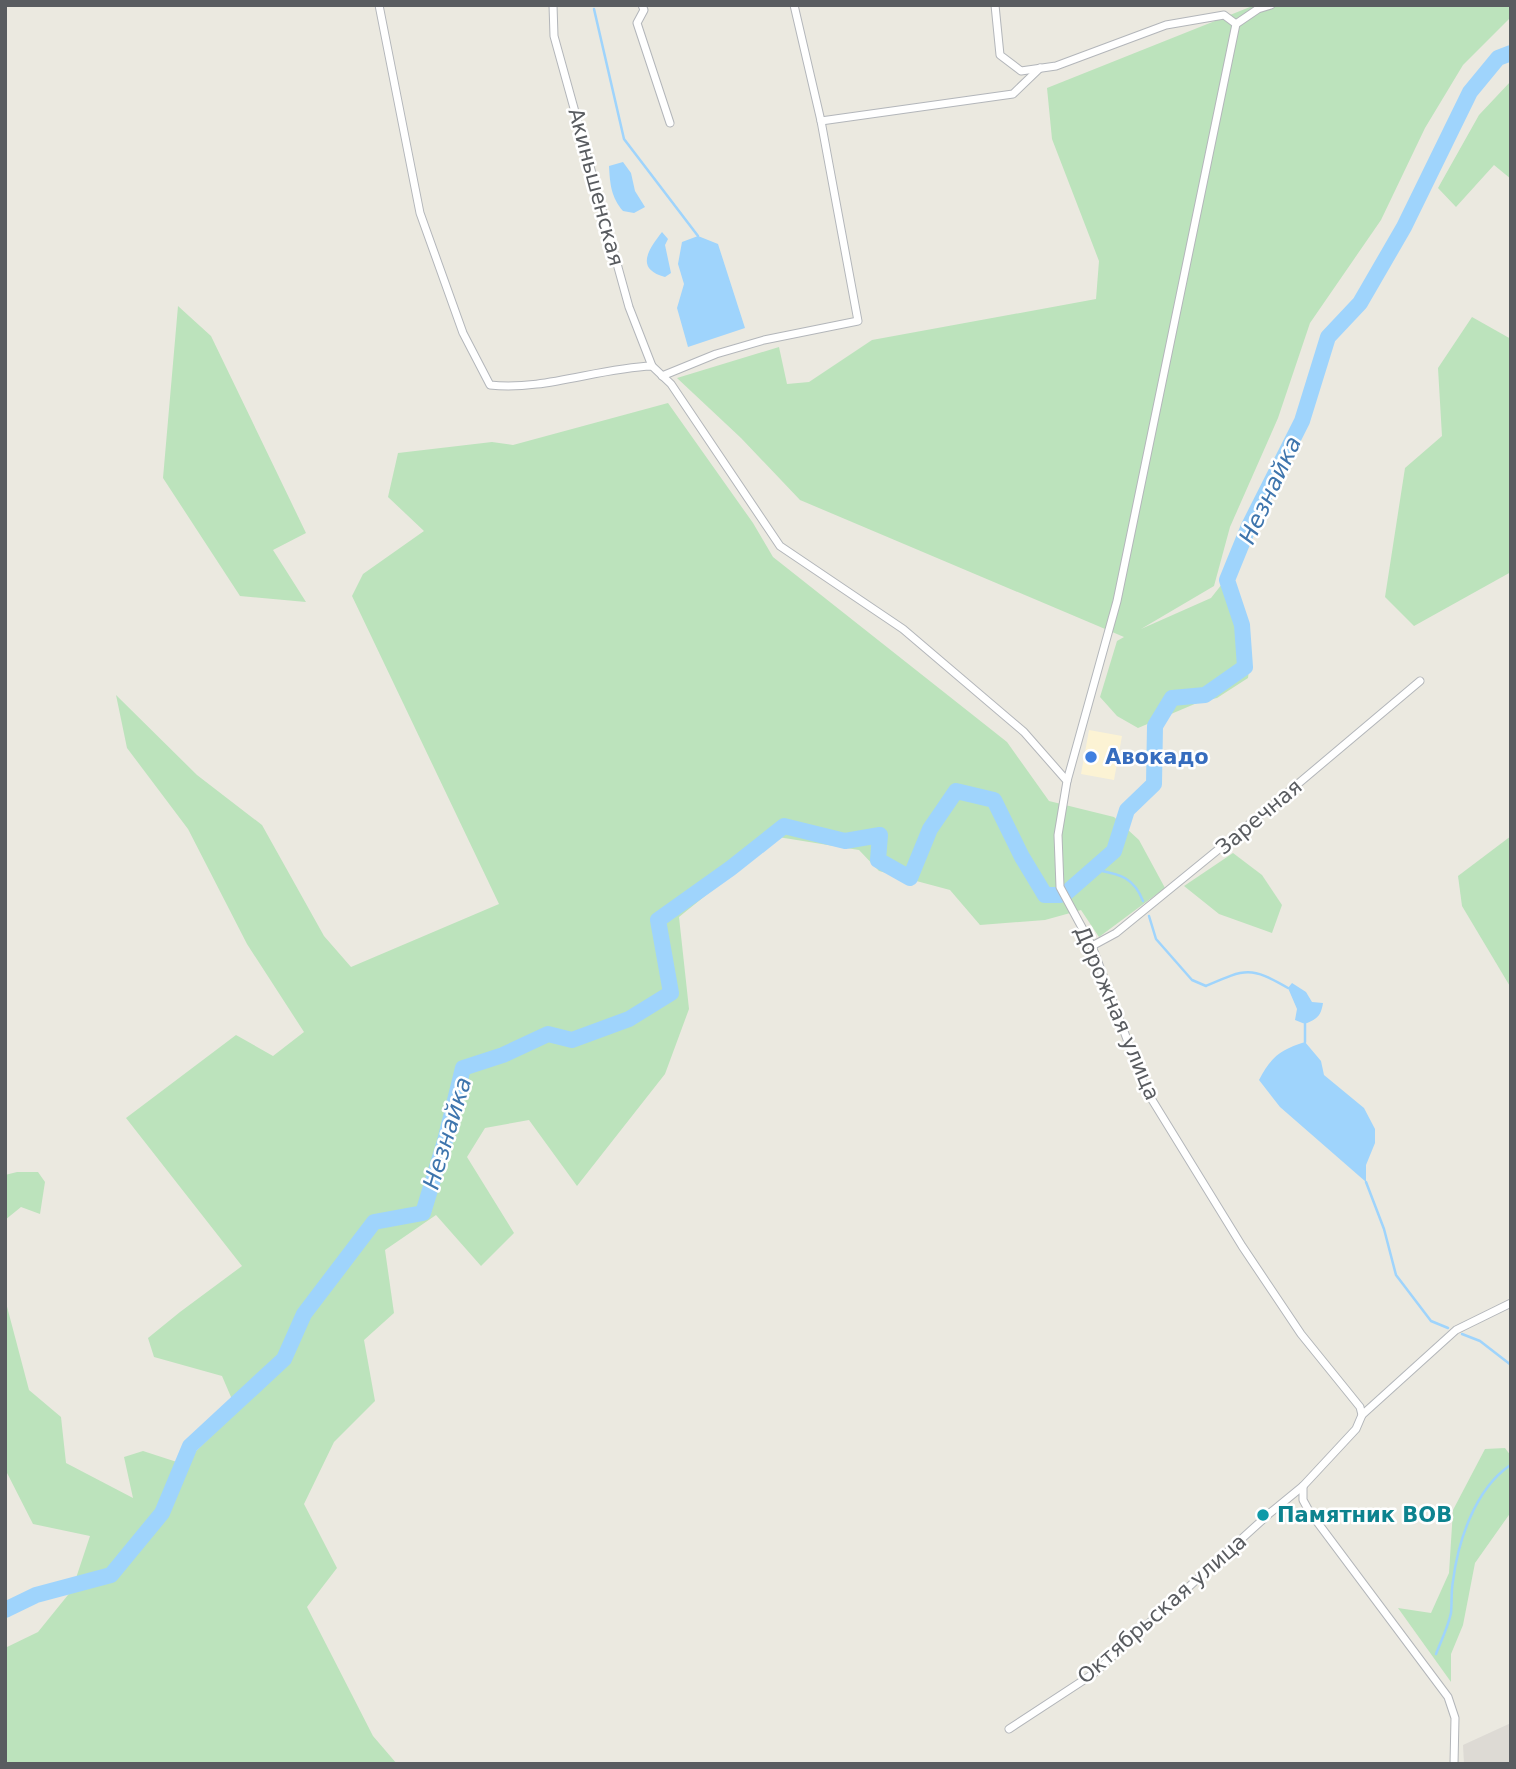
<svg xmlns="http://www.w3.org/2000/svg" width="1516" height="1769" font-family="'DejaVu Sans',sans-serif">
<rect width="100%" height="100%" fill="#ebe9e0"/>
<polygon fill="#fcf3d4" points="1089,730 1122,736 1114,780 1081,774"/>
<polygon fill="#dddad4" points="1511,1723 1511,1764 1464,1764 1463,1745"/>
<g fill="#bce3bc">
<path d="M1255,5h256v12l-48,48 -38,63 -44,92 -71,103 -32,95 -48,109 -16,59 -73,43 70,-31 11,-14 11,-5c11,36 21,60 15,99l-31,20 -20,5 -59,25 -21,-12 -17,-19 17,-56 7,-4 -324,-137 -59,-62 -64,-60 102,-31 8,37 22,-2 63,-42 224,-41 3,-38 -47,-122 -5,-51z"/>
<polygon points="1511,81 1511,179 1494,165 1456,207 1438,188 1479,115"/>
<polygon points="178,306 211,336 306,533 273,550 306,602 240,596 163,478"/>
<polygon points="1472,317 1511,339 1511,572 1414,626 1385,597 1405,468 1442,436 1438,368"/>
<polygon points="668,403 753,523 773,557 1007,742 1049,801 1114,817 1139,840 1165,888 1099,937 1081,910 1045,920 980,925 950,890 879,871 859,850 778,837 679,917 689,1009 665,1074 577,1186 529,1120 485,1128 467,1157 514,1233 481,1266 436,1215 385,1250 394,1313 364,1340 375,1401 334,1442 304,1504 337,1568 307,1607 373,1736 397,1764 5,1764 5,1648 38,1632 72,1590 90,1536 33,1524 5,1469 5,1299 29,1390 61,1417 66,1463 133,1498 124,1457 143,1451 183,1464 237,1411 222,1376 154,1357 148,1338 180,1312 242,1266 126,1118 236,1035 273,1056 304,1032 247,944 188,829 127,748 116,695 197,775 262,825 324,936 351,967 499,904 352,596 363,574 424,531 388,497 398,453 492,442 513,445"/>
<polygon points="1511,836 1511,988 1462,906 1458,876"/>
<polygon points="1233,853 1262,875 1282,905 1272,933 1219,914 1184,886"/>
<polygon points="17,1172 38,1172 45,1182 40,1214 21,1207 5,1220 5,1175"/>
<polygon points="1505,1448 1511,1456 1511,1512 1475,1563 1463,1625 1451,1654 1451,1682 1398,1608 1431,1613 1449,1573 1453,1510 1485,1449"/>
</g>
<g fill="#9fd4fc">
<path d="M623,162l8,11 4,18 10,16 -11,6 -11,-2c-12,-14 -13,-27 -14,-45z"/>
<path d="M662,232l6,7 -3,6 6,28 -6,4c-30,-8 -17,-27 -3,-45z"/>
<polygon points="698,236 718,244 745,328 688,347 677,308 684,284 678,264 682,242"/>
<path d="M1292,983l14,9 6,10 11,1c-2,13 -6,16 -18,21l-10,-4 2,-11 -9,-21z"/>
<path d="M1305,1042l16,19 3,14 40,33 11,21v14l-9,22v17l-86,-75 -21,-27c12,-23 21,-30 46,-38z"/>
</g>
<g fill="none" stroke-linecap="round" stroke-linejoin="round">
<g stroke="#9fd4fc" stroke-width="2.5">
<polyline points="594,9 624,139 698,236"/>
<path d="M1093,869c24,5 40,6 50,32"/>
<path d="M1149,916l7,23 36,41 14,6c39,-17 44,-20 82,2"/>
<polyline points="1305,1042 1305,1024"/>
<polyline points="1366,1182 1384,1229 1396,1275 1431,1321 1448,1328"/>
<polyline points="1462,1334 1480,1341 1511,1365"/>
<path d="M1436,1654c5,-13 12,-27 15,-41 1,-10 0,-22 2,-32 5,-40 22,-91 56,-115"/>
</g>
<g stroke="#9fd4fc" stroke-width="16">
<polyline points="1066,893 1114,851 1127,810 1154,784 1155,726 1172,698 1205,695 1245,667 1242,625 1227,580 1249,526 1302,421 1328,337 1360,303 1404,227 1470,92 1498,58 1511,53"/>
<polyline points="5,1610 36,1595 111,1575 162,1513 190,1446 284,1359 304,1314 374,1222 423,1213 445,1141 463,1068 503,1055 548,1034 572,1040 629,1019 671,993 658,920 731,868 784,826 845,841 880,835 878,860 910,878 930,829 956,791 994,800 1022,857 1045,895 1060,895"/>
</g>
<defs>
<g id="street">
<path d="M379,5l41,208 43,120 27,52c53,6 108,-17 162,-19l19,18 109,162 123,83 121,103 43,49 -9,54 2,52 32,59 54,144 96,156 59,88 59,73 2,8 -6,14 -53,57 -33,27 -177,161 -84,55"/>
<polyline points="553,5 554,36 629,307 652,366"/>
<polyline points="642,5 644,10 637,23 670,123"/>
<polyline points="794,5 821,121 1013,94 1040,68"/>
<polyline points="995,5 1000,55 1021,71 1056,66 1166,25 1224,15 1236,24"/>
<polyline points="662,376 716,354 764,340 858,321 821,121"/>
<polyline points="1067,781 1117,601 1236,24 1258,9 1271,5"/>
<polyline points="1092,946 1116,933 1274,804 1420,681"/>
<polyline points="1362,1415 1456,1330 1511,1303"/>
<polyline points="1303,1486 1303,1500 1309,1511 1448,1697 1455,1718 1454,1764"/>
</g>
</defs>
<use href="#street" stroke="#b3b6ba" stroke-width="9"/>
<use href="#street" stroke="#fff" stroke-width="7"/>
</g>
<circle fill="#3f7fe0" stroke="#fff" stroke-width="2.5" cx="1091" cy="757" r="7"/>
<circle fill="#0f9aa8" stroke="#fff" stroke-width="2.5" cx="1263" cy="1515" r="7"/>
<g text-anchor="middle" dominant-baseline="central" stroke-width="5" stroke-linejoin="round" paint-order="stroke">
<g font-size="21" fill="#595c60" stroke="#fff">
<text transform="translate(596 187) rotate(75)">Акиньшенская</text>
<text transform="translate(1259 817) rotate(-40)">Заречная</text>
<text transform="translate(1117 1013) rotate(67)">Дорожная улица</text>
<text transform="translate(1162 1609) rotate(-41)">Октябрьская улица</text>
</g>
<g font-size="21" font-weight="bold" fill="#366cbe" stroke="#fff" text-anchor="start">
<text x="1105" y="757">Авокадо</text>
</g>
<g font-size="21" font-weight="bold" fill="#0d838f" stroke="#fff" text-anchor="start">
<text x="1277" y="1515">Памятник ВОВ</text>
</g>
<g font-size="23" font-style="italic" fill="#3e75ad" stroke="#fff">
<text transform="translate(1270 490) rotate(-65)">Незнайка</text>
<text transform="translate(447 1133) rotate(-73)">Незнайка</text>
</g>
</g>
<rect width="1516" height="1769" fill="none" stroke="#595c60" stroke-width="14"/>
</svg>
